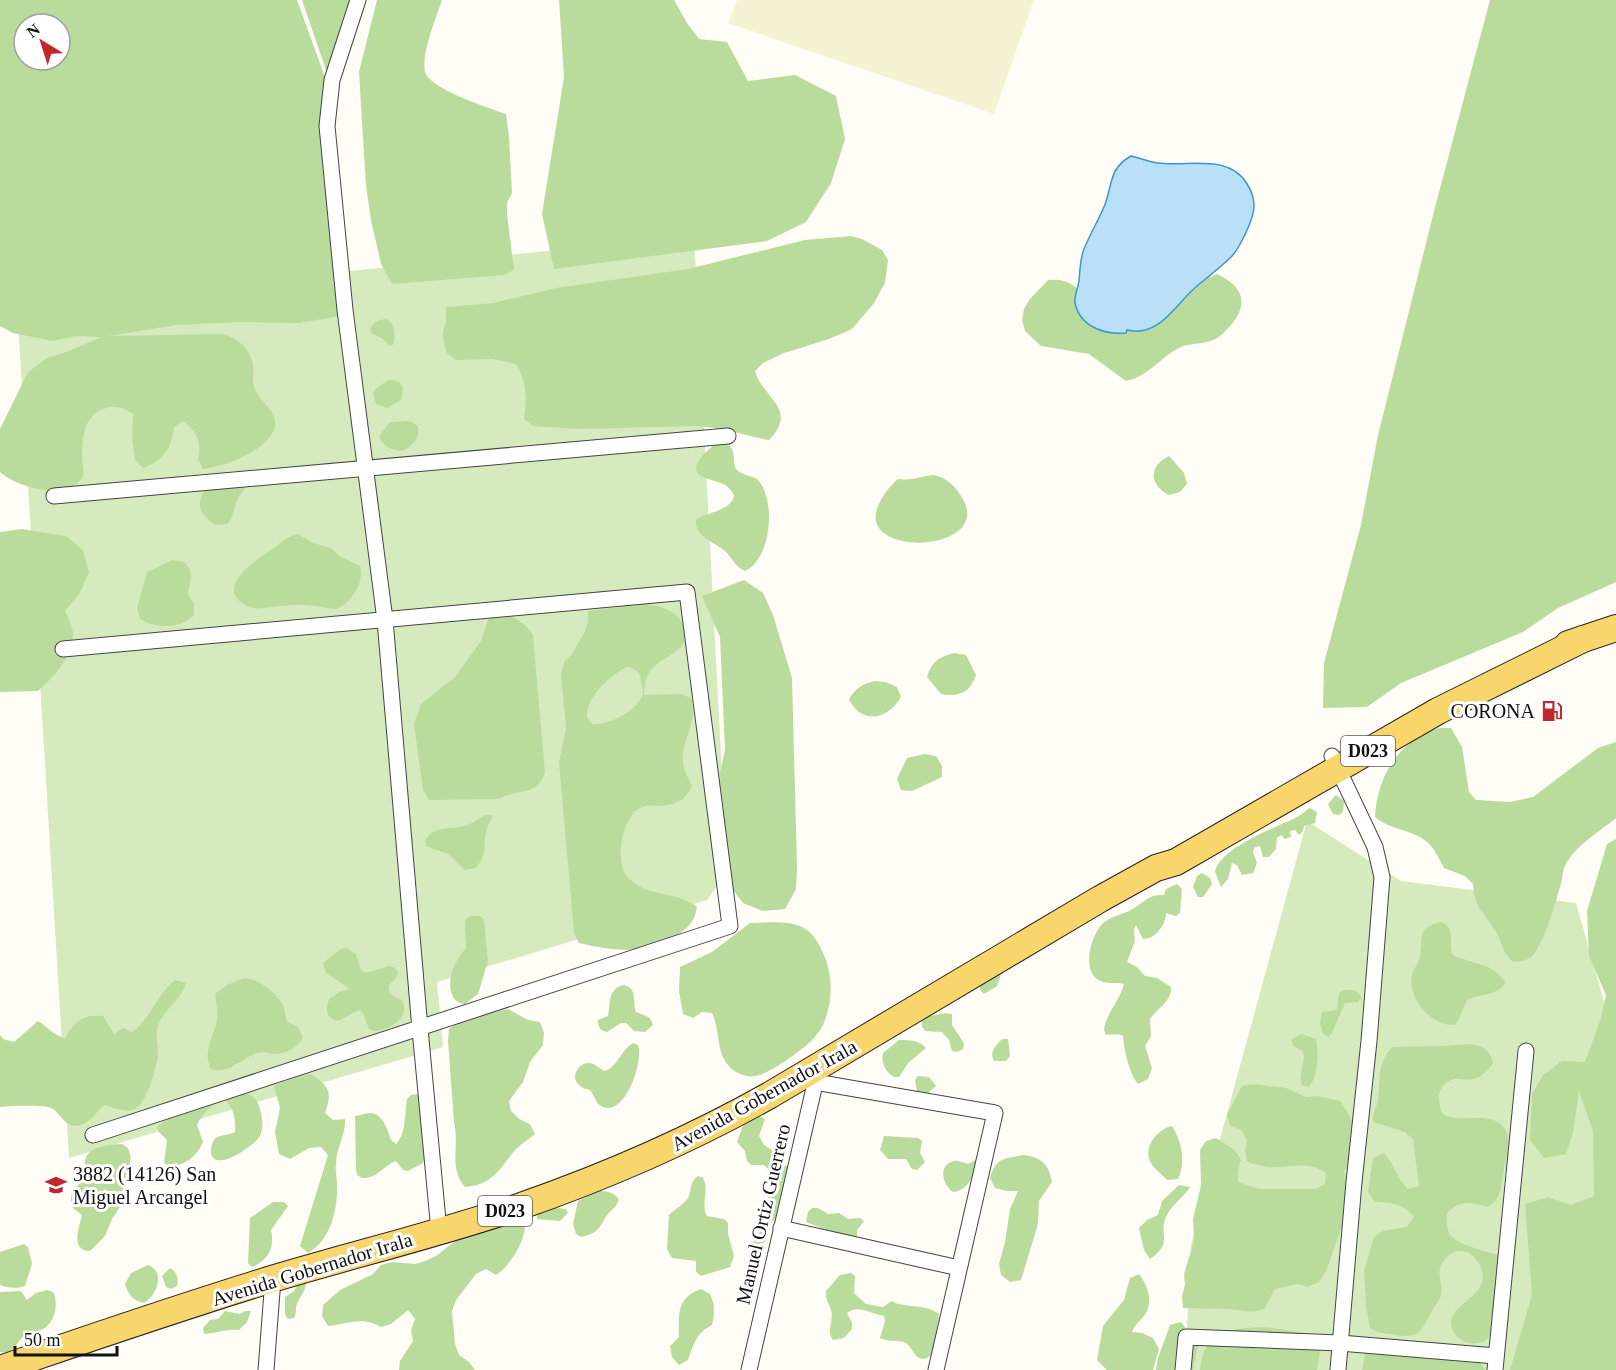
<svg xmlns="http://www.w3.org/2000/svg" width="1616" height="1370" font-family="'Times New Roman',serif">
<rect width="100%" height="100%" fill="#fffdf5"/>
<polygon fill="#f6f3d4" points="737,0 1034,0 994,114 728,23"/>
<g fill="#d5ebbd">
<polygon points="694,236 727,872 707,900 437,982 443,1047 69,1158 17,305"/>
<polygon points="1307,821 1401,881 1576,903 1616,1044 1616,1370 1185,1370 1191,1245"/>
</g>
<g fill="#b9dc9c" fill-rule="evenodd">
<path d="M0,0h297l34,94 16,221 -48,8 -61,-1 -62,3 -67,11 113,-2c17,5 26,12 31,30 1,7 -1,16 1,23 4,13 20,21 21,35 2,26 -52,45 -72,47l-5,-10c4,-18 -1,-27 -15,-38l-9,6c-3,22 -10,33 -31,41l-8,-8 -3,-22 1,-24c-9,-6 -19,-10 -30,-5 -19,7 -21,30 -21,48 0,7 4,15 -1,22 -15,22 -65,8 -81,-7v-43l28,-57 19,-14 22,-7 32,-14 -25,-1 -23,5 -40,-8 -13,-7zM24,24h36v36h-36z"/>
<polygon points="302,0 353,0 328,76"/>
<path d="M377,0h65c-6,18 -21,54 -17,72 5,17 64,36 81,42l3,23 3,56 -5,10v11l7,56 -10,5 -112,9 -11,-20 -10,-44 -5,-34 -7,-114z"/>
<polygon points="559,0 674,0 687,23 699,39 727,42 748,81 795,75 836,96 845,139 831,183 806,222 767,241 554,269 542,214 564,77"/>
<polygon points="1490,0 1616,0 1616,582 1558,608 1523,632 1401,683 1367,707 1323,708 1324,663 1361,525 1378,435 1434,211"/>
<path d="M1131,156c9,2 18,6 27,7 33,4 84,-12 95,34 3,16 -7,38 -16,52 -8,11 -20,17 -28,29l8,-4c25,12 33,28 14,51 -6,6 -10,12 -18,15 -11,5 -24,2 -36,9 -18,10 -30,28 -51,32l-37,-27 -48,-8 -16,-15 -3,-11 2,-11 6,-10 18,-19c13,-1 20,1 30,9l3,-31 24,-54 9,-33 7,-9z"/>
<path d="M851,236l11,3 20,11 6,10 -3,23 -11,20 -22,26 -23,10 -45,14 -21,10 -8,8c8,28 44,38 14,69 -24,-4 -48,-13 -73,-14l-117,3 -46,-3 -9,-7c3,-20 3,-37 -8,-55l-24,-5 -36,1 -9,-7 -3,-10 -1,-11 3,-11v-14l47,-4 63,-15 132,-19 117,-29z"/>
<path d="M386,319c10,6 9,14 8,25l-5,2 -7,-8 -10,-4 -2,-5c4,-7 8,-9 16,-10z"/>
<polygon points="390,379 400,383 403,388 401,400 387,408 376,404 373,394 375,389"/>
<path d="M408,421c21,5 7,26 -7,30 -10,-1 -18,-5 -22,-15l11,-14z"/>
<path d="M716,443h12c15,19 -7,26 28,35 21,19 16,81 -11,93 -10,-4 -13,-14 -21,-21 -10,-8 -30,-14 -28,-30 11,-8 37,-10 38,-25 -8,-15 -20,-12 -33,-19 -15,-8 8,-27 15,-33z"/>
<path d="M1169,456l15,17 3,11 -7,8 -11,3c-20,-10 -21,-29 0,-39z"/>
<path d="M934,475c14,3 23,13 30,26 25,51 -103,57 -87,8 4,-12 12,-22 21,-30 15,2 22,-3 36,-4z"/>
<path d="M239,476l8,7c-2,7 -7,11 -10,18 -4,8 -3,16 -10,23l-12,1c-14,-11 -19,-16 -12,-33z"/>
<path d="M22,529l44,7 17,14 6,22 -9,21 -15,18c3,7 8,16 8,23 -1,25 -19,42 -35,57l-38,1v-160z"/>
<path d="M298,534l15,9 18,5 8,8 21,10c5,16 -9,37 -23,43 -11,0 -22,-4 -33,-4 -13,-1 -28,2 -41,3 -6,1 -13,0 -18,-3 -31,-18 11,-45 26,-55 9,-6 16,-14 27,-16z"/>
<path d="M172,560l12,2c11,10 6,19 4,32l6,10v11c-13,14 -38,14 -54,4l-3,-11 10,-36z"/>
<polygon points="744,580 763,593 773,615 792,678 797,866 796,889 785,909 763,911 743,903 730,886 721,820 720,773 725,750 720,637 702,596"/>
<path d="M632,603c21,2 47,3 53,27 2,6 0,12 -4,17 -19,18 -36,14 -37,48l37,-1 10,4c8,26 -11,42 -8,65 1,8 6,16 9,23 -6,14 -18,20 -33,20 -4,0 -10,-1 -14,0 -22,5 -31,52 -19,69 17,23 50,15 71,32 -2,13 -7,19 -18,27 -29,22 -66,17 -100,9l-5,-10 -15,-171 7,-34 -5,-54 3,-12 8,-8 12,-21 4,-11v-11l33,-4zM627,667c10,1 14,7 14,16 1,3 2,6 2,9 -3,18 -35,34 -51,32l-5,-7c-1,-20 23,-42 40,-50z"/>
<path d="M496,612c15,4 29,10 37,23l12,138c-9,24 -27,15 -46,26l-70,1 -6,-10 -9,-66 7,-20 34,-27 26,-36 7,-21z"/>
<path d="M954,653l12,2 10,20c-6,18 -17,22 -35,19l-14,-17c5,-16 12,-20 27,-24z"/>
<path d="M875,681l11,1 11,5 4,10c-13,23 -40,28 -52,2 7,-11 13,-15 26,-18z"/>
<path d="M1439,728h12l11,19 7,45 7,8 34,2 23,-5 65,-49 18,-6v76c-16,13 -38,26 -49,44 -5,7 -4,14 -6,22 -6,19 -15,54 -27,70 -5,7 -14,7 -21,8l-8,-9 -8,-20 -19,-27 -4,-11 -1,-11 -8,-8 -21,-8c-5,-9 -10,-21 -18,-27 -16,-12 -36,-11 -51,-24 2,-41 24,-77 64,-89z"/>
<polygon points="925,754 936,756 942,766 942,777 912,791 901,790 897,779 907,758"/>
<polygon points="1336,795 1344,801 1343,812 1339,815 1333,814 1328,804"/>
<path d="M1310,808l7,4 -2,11 -11,3 -1,5 -4,4 -4,-5 -5,1 1,6 -6,2 -4,-4 -4,3 -1,11 -7,8h-6l-3,-11 -5,1 -2,5 4,11 -4,10 -11,2 -5,-10 -5,-2 -4,16 -7,8 -6,-15c4,-24 60,-44 80,-54 5,-2 10,-7 15,-10z"/>
<path d="M486,815h6c0,7 -3,7 -5,14 -6,17 3,21 -11,39l-11,2 -17,-16 -22,-8 -1,-5c8,-16 24,-11 39,-15 8,-2 15,-8 22,-11z"/>
<polygon points="1616,839 1616,1370 1510,1370 1532,1295 1525,1204 1548,1197 1571,1205 1594,1196 1593,1131 1579,1091 1573,1133 1566,1154 1544,1158 1530,1140 1532,1094 1543,1075 1562,1061 1585,1062 1601,1018 1606,995 1589,956 1587,911 1607,844"/>
<polygon points="1202,873 1210,878 1212,884 1203,897 1198,897 1193,887 1197,876"/>
<path d="M1177,884l5,5 -2,24 -4,3 -10,-3c0,12 -11,26 -23,26l-7,-14 -2,4 1,12 -8,21 10,5 8,9 12,2 14,9c1,14 -14,22 -21,32l1,17 -6,10 7,22 -4,11 -10,5c-9,-10 -14,-35 -15,-48l-5,-2 -12,1 -2,-5c2,-17 16,-29 20,-46 -9,-3 -17,2 -27,-5 -15,-11 -6,-43 5,-55 9,-8 19,-9 29,-14 7,-4 13,-10 20,-13 4,-2 9,-2 13,-2l2,-6z"/>
<path d="M470,916h11l3,5 4,40 -10,33 -13,10c-18,-1 -17,-26 -10,-40 3,-6 7,-11 11,-16l-1,-28z"/>
<path d="M1441,922c15,5 8,20 11,32 18,11 43,8 53,29 -9,14 -25,10 -38,17l-9,21 -3,4c-25,1 -48,-27 -43,-51 2,-6 7,-11 8,-17 4,-19 -5,-29 21,-35z"/>
<path d="M750,923c16,0 35,-3 50,3 12,5 18,16 23,27 10,21 10,45 2,67 -2,6 -7,14 -12,19 -9,10 -44,35 -57,37 -10,2 -22,-3 -28,-11 -12,-14 -8,-36 -16,-52l-10,-1 -9,6 -10,-4 -4,-23 1,-24 32,-15z"/>
<path d="M346,948l10,6 5,16 5,3 23,-7 6,2 3,5 -2,5 -7,7c-1,10 4,12 13,15 9,18 -12,30 -28,31l-5,-2 -6,-16 -4,-3 -21,11c-12,-3 -13,-11 -9,-22l10,-7 11,-3 -24,-16 -3,-10 18,-14z"/>
<polygon points="997,968 1001,975 997,986 984,994 980,990 978,974"/>
<path d="M244,978c14,1 30,13 37,24 4,6 4,13 6,20l11,5 5,10c-3,9 -16,16 -26,17 -9,0 -15,-4 -23,0 -14,6 -27,21 -43,15 -9,-17 3,-33 6,-49 1,-8 -1,-18 -2,-26l12,-9z"/>
<path d="M175,980l11,3c-5,17 -19,24 -26,38 -6,10 -2,22 -2,33 -1,12 -11,49 -23,55 -9,5 -22,-2 -31,-4 -10,10 -22,29 -38,17 -7,-5 -9,-13 -18,-15 -14,-2 -34,-1 -48,0v-72l3,4 11,3 24,-21c10,6 15,14 27,17 9,-17 19,-24 38,-22l11,18 9,-6 9,4c19,-14 25,-37 43,-52z"/>
<path d="M623,985c15,2 9,16 13,27 9,4 14,3 17,13l-8,7 -11,-1 -8,-8h-5l-14,9c-7,-2 -9,-4 -9,-12l10,-4c3,-13 -1,-26 15,-31z"/>
<path d="M1344,990c9,0 14,-1 18,9l-5,3 -12,1 -13,30 -4,4 -5,-3 -3,-11 2,-11 15,-2 2,-17z"/>
<path d="M508,1009l20,11 12,2 4,11 -1,12 -13,17 -7,20 -14,19 2,10 8,8 11,5 5,10c-6,5 -14,10 -19,15 -16,19 -23,36 -51,38 -17,-19 -5,-42 -11,-65l-6,-81 1,-12c17,-14 38,-14 59,-20z"/>
<polygon points="946,1013 952,1014 952,1025 964,1043 963,1049 957,1052 952,1051 949,1040 942,1032 925,1031 922,1027 922,1021 925,1017"/>
<path d="M1301,1034l15,5c3,11 2,42 -8,48l-6,-2c-5,-11 6,-27 0,-34 -3,-2 -6,-3 -9,-5l-2,-6z"/>
<path d="M1002,1039h6l2,17 -4,5h-12c-5,-10 2,-15 8,-22z"/>
<path d="M899,1040c10,0 20,0 27,8l-18,15 -9,14h-5c-9,-6 -13,-14 -11,-24z"/>
<path d="M633,1043l5,2c6,16 -13,74 -37,61 -5,-3 -7,-11 -11,-16 -4,-1 -9,-2 -12,-6 -7,-8 0,-20 10,-21 6,-1 11,6 17,8 13,-5 16,-21 28,-28z"/>
<path d="M1470,1044c14,2 20,6 23,19 -5,7 -10,13 -19,16 -7,2 -12,-1 -19,0 -18,3 -19,22 -12,35 4,2 9,4 13,4 17,2 42,-6 51,15 4,10 -2,27 -3,37 -3,16 -2,28 -16,37 -20,-5 -25,-8 -41,6 0,7 -1,13 2,20 6,12 40,19 53,23l-10,77c-3,4 -6,8 -10,9 -13,5 -31,-4 -31,-19 0,-22 47,-29 27,-61 -3,-4 -8,-10 -14,-11 -10,-2 -21,7 -24,17 -2,9 3,18 1,27 -2,7 -6,10 -9,16 -13,24 -13,28 -41,23 -10,-1 -13,-1 -21,-6l-4,-22 -2,-35 10,-34 9,-6 24,-4 7,-10c-11,-14 -21,-14 -39,-15l-7,-10 5,-34 11,-5c10,11 13,26 24,36l11,-3 -6,-47 -8,-7 -32,-10c-1,-12 4,-13 5,-23 3,-23 -2,-32 14,-52l54,-1z"/>
<path d="M311,1074c18,12 22,19 14,39l8,7 12,-1c1,16 -9,29 -9,45 -1,7 1,13 1,19 1,26 -6,57 -29,70l-8,-7 28,-91 -7,-8 -12,1 -19,11 -11,-5 -4,-22 5,-24 -6,-22 25,-10z"/>
<polygon points="918,1076 929,1077 936,1086 927,1094 922,1094 917,1091 915,1080"/>
<path d="M1253,1084l33,4 20,9 11,-1 23,5c10,14 20,31 17,49 -2,7 -9,15 -13,21l6,22 -1,12 -23,67 -7,10 -11,5 -11,-3 -22,5 -11,20 -11,3 -23,-3 -47,-1 -1,-12 3,-11 -1,-11 10,-33 -1,-22 8,-34 -1,-35 6,-9 10,-3 19,12 6,10 -3,11v11l21,7h56l10,-5 1,-11c-18,-13 -35,-5 -55,-6 -8,0 -16,-3 -24,-5l-2,-11 2,-11 -6,-10 -11,-4 -3,-11 15,-29z"/>
<path d="M245,1093c10,3 14,10 16,20 2,7 2,17 -1,23 -5,9 -45,38 -49,17 -1,-3 1,-10 3,-13 4,-6 15,-4 21,-8 1,-11 -1,-25 -10,-32 -12,2 -23,14 -28,25l6,17c-5,13 -19,25 -34,24l-5,-3 3,-23 -8,-8 -2,-5 12,-12z"/>
<path d="M417,1094l5,1c1,12 1,23 0,35 -1,13 5,20 1,33l-15,8 -5,-1 -7,-9c-13,5 -19,18 -34,17l-5,-3 -1,-5 -1,-54c5,0 10,-3 15,-3 13,0 18,18 21,27l5,4c11,-11 8,-31 11,-45l4,-4z"/>
<polygon points="756,1114 765,1119 759,1136 764,1145 774,1151 774,1162 779,1166 790,1166 781,1219 775,1219 771,1222 767,1239 757,1253 757,1265 753,1270 749,1266 749,1249 761,1230 757,1220 757,1215 768,1201 768,1185 770,1179 768,1169 764,1165 751,1165 747,1161 745,1151 737,1142 744,1123"/>
<path d="M1172,1126c10,16 14,36 6,53l-11,1c-5,-6 -13,-11 -16,-17 -9,-15 6,-34 21,-37z"/>
<polygon points="884,1136 918,1138 922,1141 920,1153 925,1162 917,1170 912,1169 906,1159 888,1159 880,1150"/>
<path d="M122,1144l5,3c8,13 0,20 -1,33 -1,5 1,11 1,16l-15,23 -7,17 -15,15c-20,0 -11,-24 -8,-36l-9,-7c-5,-13 1,-21 12,-28 1,-7 -1,-13 0,-19 3,-16 25,-16 37,-17z"/>
<path d="M1023,1155c18,2 26,9 29,27l-13,19 -1,23 -17,56 -11,2 -9,-7 -2,-11 6,-22 5,-33 8,-18h-11l-12,-3 -5,-10c6,-21 14,-19 33,-23z"/>
<path d="M977,1159c-3,15 -7,31 -24,33 -10,-7 -16,-27 1,-31 4,-1 10,2 14,3z"/>
<path d="M698,1176l5,2c7,13 -3,25 4,38l17,3 4,4v11l6,22 -4,11 -29,9 -5,-4v-11l-24,-3 -5,-9 2,-34c5,-5 15,-11 19,-17 4,-8 1,-16 10,-22z"/>
<path d="M1179,1185l11,2c-7,11 -19,18 -24,30 -8,18 8,25 -16,42l-6,-9 -5,-22 8,-8 11,-5 4,-14z"/>
<path d="M598,1191c9,0 15,1 21,8 -2,8 -7,10 -12,16 -8,13 -8,18 -26,22l-5,-3 -3,-10 5,-23z"/>
<path d="M273,1202h11l4,4 -17,24c4,17 -2,30 -19,37l-4,-4 2,-45z"/>
<polygon points="547,1207 566,1209 568,1213 560,1221 537,1219 537,1213"/>
<polygon points="812,1208 818,1208 828,1214 839,1213 848,1219 860,1218 864,1221 857,1230 857,1236 853,1240 806,1222 808,1212"/>
<path d="M518,1219l7,9c-2,16 -15,38 -29,47l-10,-6 -10,5 -20,26 -4,11 3,33 4,11 10,7 6,8h-76l1,-9 13,-20 -2,-11 4,-11 -7,-9 -17,14 -10,3c-19,-11 -33,-3 -53,-1l-6,-10 1,-11 17,-15 33,-16 8,-9 11,-3 23,2 10,-3 11,-5 27,-21z"/>
<path d="M24,1244l4,3 4,17 -7,22c-8,3 -17,2 -25,-1v-33z"/>
<path d="M148,1265c18,7 9,30 -4,38 -10,-2 -16,-8 -19,-19l6,-11z"/>
<path d="M170,1268c7,4 9,11 7,18l-6,3 -5,-2 -4,-11z"/>
<path d="M851,1273l4,3 -1,17 12,11 17,3 8,-6c15,8 34,2 48,13 0,4 -6,40 -9,42 -2,2 -5,3 -8,3 -9,-2 -10,-14 -18,-17 -8,-2 -16,0 -24,-4l5,-17 -1,-5c-14,-2 -25,-12 -37,-3l5,10v6l-8,9 -11,2c-7,-10 1,-19 -2,-30 -2,-7 -6,-10 -5,-19l14,-16z"/>
<path d="M1139,1274c9,11 15,30 5,42 -5,6 -9,8 -12,16l10,1 11,5 6,11 -6,21h-46l-10,-10 6,-34 21,-26 6,-22z"/>
<path d="M300,1281h6c1,10 -8,17 -10,26 0,4 0,8 -2,11l-6,1 -3,-5v-17l9,-6z"/>
<path d="M701,1289l9,5c5,11 5,19 2,31 -16,8 -18,19 -24,35l-9,5 -7,-8 -2,-11 9,-9c0,-23 -3,-39 22,-48z"/>
<path d="M47,1290l6,2c6,11 2,31 -10,37 -6,3 -13,2 -18,6 -9,8 -11,19 -25,17v-60l21,-1 6,9 9,-7z"/>
<path d="M225,1311l15,3 5,-3h6l-4,11 -8,8c-11,-1 -23,3 -35,4l-1,-6 7,-8 8,-1z"/>
<polygon points="1181,1322 1198,1345 1193,1370 1156,1370 1158,1358 1170,1325"/>
<path d="M1261,1327c20,1 37,6 57,8l3,11 -4,24h-117c5,-41 26,-40 61,-43z"/>
<polygon points="1388,1351 1470,1358 1481,1363 1485,1370 1362,1370 1365,1354"/>
</g>
<path fill="#b9e0f7" stroke="#3f96cf" stroke-width="1.5" d="M1131,156c9,2 18,6 27,7 29,4 71,-10 89,21 4,6 7,15 7,22 0,13 -14,41 -22,50 -11,11 -23,20 -35,30 -21,17 -37,52 -70,44l-1,3c-21,2 -46,-6 -51,-30 -1,-7 3,-15 4,-22 1,-11 1,-22 5,-32 6,-15 14,-28 20,-42 9,-22 4,-38 27,-51z"/>
<g fill="none" stroke-linecap="round" stroke-linejoin="round">
<defs>
<g id="street">
<polyline points="358,0 332,80 327,126 345,310 385,620 420,1029 439,1231"/>
<polyline points="54,496 728,436"/>
<polyline points="63,649 687,592 730,926 93,1135"/>
<polyline points="1332,756 1375,847 1382,877 1369,1041 1354,1182 1338,1370"/>
<polyline points="815,1082 995,1113 936,1370"/>
<polyline points="781,1228 959,1268"/>
<polyline points="266,1370 273,1279"/>
<polyline points="749,1370 817,1075"/>
<polyline points="1183,1370 1186,1337 1340,1343 1496,1356"/>
<polyline points="1495,1370 1526,1051"/>
</g>
<g id="primary">
<polyline points="1568,644 1616,628"/>
<path d="M0,1369c90,-31 181,-62 272,-90 83,-25 167,-45 249,-73 86,-30 169,-66 249,-111l330,-196 56,-31 20,-6 262,-151 145,-72"/>
</g>
</defs>
<use href="#street" stroke="#444" stroke-width="17"/>
<use href="#primary" stroke="#222" stroke-width="28"/>
<use href="#street" stroke="#fff" stroke-width="15"/>
<use href="#primary" stroke="#f9d66b" stroke-width="26"/>
</g>
<defs>
<symbol id="fuel-bare" viewBox="-9 -9 18 18"><path d="M-5.5-6h7V0h2V4h1.3V-2.5L3-4.5l.8-.8L6-3V5H2.5V1h-1V6h-7ZM-4.2-4.7v3.2H.2V-4.7Z" fill="#c4262e" stroke="#fff" stroke-width="2.5" paint-order="stroke"/></symbol>
<symbol id="school-bare" viewBox="-9 -9 18 18"><path d="M0-5L7-2L0 1L-7-2ZM-4 1L0 2.5L4 1V4Q0 6-4 4Z" fill="#c4262e" stroke="#fff" stroke-width="2.5" paint-order="stroke"/></symbol>
</defs>
<g fill-rule="evenodd">
<use href="#fuel-bare" x="1537" y="696" width="30" height="30"/>
<use href="#school-bare" x="41" y="1170" width="30" height="30"/>
</g>
<g text-anchor="middle" dominant-baseline="central" stroke-width="6" stroke-linejoin="round" paint-order="stroke">
<g fill="#fff" stroke="#585858" stroke-width="1.5">
<rect x="1341" y="736" width="54" height="30" rx="4.5"/>
<rect x="478" y="1196" width="54" height="30" rx="4.5"/>
</g>
<g font-size="18" font-weight="bold" fill="#111">
<text x="1368" y="751">D023</text>
<text x="505" y="1211">D023</text>
</g>
<g font-size="20" fill="#111" stroke="#fff" text-anchor="end">
<text x="1535" y="711">CORONA</text>
<text x="73" y="1174" text-anchor="start">3882 (14126) San<tspan x="73" dy="23">Miguel Arcangel</tspan></text>
</g>
<g font-size="20" fill="#111" stroke="#fff">
<text transform="translate(764 1095) rotate(-29)">Avenida Gobernador Irala</text>
<text transform="translate(763 1214) rotate(-77)">Manuel Ortiz Guerrero</text>
<text transform="translate(312 1269) rotate(-17)">Avenida Gobernador Irala</text>
</g>
</g>
<g transform="translate(42 42) rotate(322)"><circle r="28" fill="#ffffff" stroke="#a0a0a0" stroke-width="1.5"/>
<path d="M0-4.5L10 22L0 15L-10 22Z" fill="#c4262e"/>
<text y="-9" font-size="16" font-weight="bold" text-anchor="middle" fill="#111111">N</text>
</g>
<path d="M15 1346v9h102v-9" fill="none" stroke="#111111" stroke-width="3"/>
<text x="24" y="1346" font-size="18" fill="#111111" stroke="#ffffff" stroke-width="4.5" paint-order="stroke">50 m</text>
</svg>
